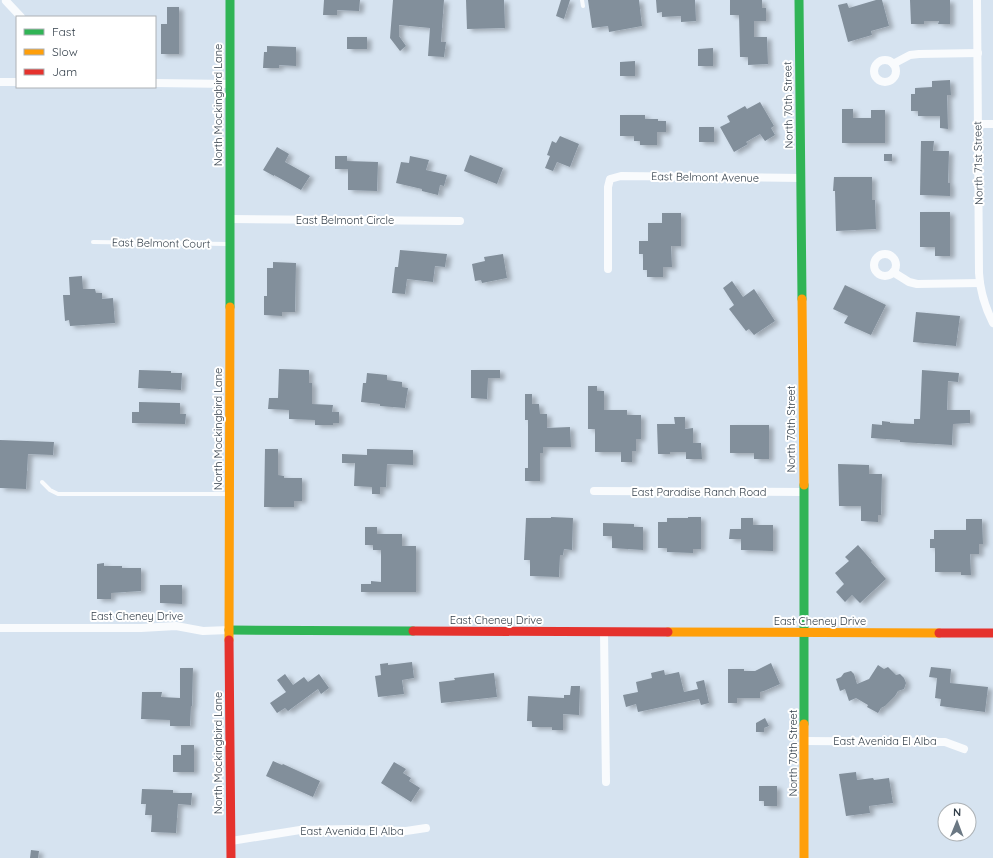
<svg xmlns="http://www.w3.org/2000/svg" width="993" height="858" font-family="Quicksand,sans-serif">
<defs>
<filter id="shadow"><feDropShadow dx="4.5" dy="2.5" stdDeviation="2" flood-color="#0004"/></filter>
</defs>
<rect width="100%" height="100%" fill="#d6e3f0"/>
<g fill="#828f9b" filter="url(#shadow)">
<polygon points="324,0 360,0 359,11 337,10 337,15 323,15"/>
<polygon points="393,0 444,0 441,42 446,42 444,57 428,56 430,28 399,25 399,36 406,46 400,51 390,38"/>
<polygon points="466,0 504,0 505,28 467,29"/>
<polygon points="561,0 570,0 564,19 556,16"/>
<polygon points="588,0 639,0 642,26 609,32 608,26 592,28"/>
<polygon points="656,0 695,0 696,21 681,22 681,16 662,17 662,12 657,13"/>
<polygon points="730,0 762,0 762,8 766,8 766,21 754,21 754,37 767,37 768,64 748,65 748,57 740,57 739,15 730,15"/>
<polygon points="876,0 882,0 889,26 871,31 872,35 848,42 838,5 847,3 849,8"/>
<polygon points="910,0 950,0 950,24 938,24 939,21 924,21 924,24 911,24"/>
<polygon points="167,7 179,7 179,54 161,54 161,24 167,24"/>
<rect x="347" y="37" width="20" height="12"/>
<polygon points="267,46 296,47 296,66 279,65 279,68 263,68 264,52 267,52"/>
<polygon points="713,48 713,66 698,66 698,49"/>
<polygon points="635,61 635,76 620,76 620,62"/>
<polygon points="950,80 951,95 947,95 948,129 940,128 940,116 918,116 918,111 911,111 911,94 915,94 915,88 932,87 932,81"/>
<polygon points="760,102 774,126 771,128 775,135 765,141 760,134 746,142 748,144 734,152 720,127 730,122 727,116 745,106 747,109"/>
<polygon points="842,109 853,109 853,118 871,118 871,110 885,110 885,143 842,143"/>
<polygon points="620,115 645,115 645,119 658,119 658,121 666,121 666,132 657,132 657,145 640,145 640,141 634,141 634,136 620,136"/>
<rect x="699" y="127" width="15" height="15"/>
<polygon points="560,136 579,144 570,167 557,162 553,171 545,168 550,156 547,155 552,141 556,143"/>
<polygon points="921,141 934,141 933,151 949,151 948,183 950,183 950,196 920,195"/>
<polygon points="277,147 289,154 285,162 310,176 301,190 274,175 274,176 263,170"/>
<rect x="884" y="154" width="8" height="7"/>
<polygon points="470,155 503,168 497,184 464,171"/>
<polygon points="335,156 347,156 347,161 378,162 377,191 348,190 348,169 335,169"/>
<polygon points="410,156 429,160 426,170 447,175 444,186 440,185 438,195 422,191 422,189 396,183 401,162 409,163"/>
<polygon points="834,177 872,177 872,200 875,200 876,229 836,231 835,191 833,191"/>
<polygon points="920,212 950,212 950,256 935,256 935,247 920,247"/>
<polygon points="662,213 681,213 681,246 671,246 672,267 663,267 663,277 647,277 647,270 643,270 643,254 639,254 639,241 648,241 648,223 662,223"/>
<polygon points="400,250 447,254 445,267 435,266 433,282 407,279 405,294 392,293 395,267 398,267"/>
<polygon points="503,254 507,278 482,283 481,280 475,281 472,264 485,261 484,257"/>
<polygon points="273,262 296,263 295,312 282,312 282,316 264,315 264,296 267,296 267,268 273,268"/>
<polygon points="82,276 83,289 95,289 96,293 102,293 102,299 113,298 115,323 70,326 69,320 65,321 63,295 70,295 69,277"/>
<polygon points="732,281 743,297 754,289 775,321 754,335 749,329 746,331 729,309 734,305 723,288"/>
<polygon points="845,285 886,305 871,335 844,323 848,316 833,309"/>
<polygon points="916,312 960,316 956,346 913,342"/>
<polygon points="279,369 309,370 309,383 312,383 312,404 333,405 332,412 339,412 339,423 333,423 333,425 315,425 315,420 289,419 289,410 268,409 269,398 278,398"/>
<polygon points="139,370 171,371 171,373 182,373 181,390 138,388"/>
<polygon points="471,370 500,370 500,378 488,378 487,399 471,398"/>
<polygon points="922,370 959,373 958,382 948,381 947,410 970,410 970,423 953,424 952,445 900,442 900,440 871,438 872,424 882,425 882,421 890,422 890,423 914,424 914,419 920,419"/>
<polygon points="367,373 387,375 387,380 402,382 402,387 408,388 405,408 380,406 380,404 361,402 363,383 366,383"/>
<polygon points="588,386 597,386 597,391 604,391 604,410 627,410 627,415 641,415 641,439 636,439 636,451 632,451 632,462 621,462 621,452 595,452 595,429 588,429"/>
<polygon points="525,394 532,394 532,404 539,404 540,414 547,414 547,428 570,427 571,447 543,447 543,453 540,453 540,481 525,481 525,468 528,468 528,420 525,420"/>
<polygon points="139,402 180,403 180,414 186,414 185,424 132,423 132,412 139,412"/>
<polygon points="674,417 685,417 685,429 693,428 693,443 701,443 702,459 686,459 686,452 670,452 670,454 658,454 657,424 675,424"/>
<polygon points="730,425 769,425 769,459 754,459 754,453 730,453"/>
<polygon points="0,440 54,442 53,455 28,454 26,489 0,488"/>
<polygon points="265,449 278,449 278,475 284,476 284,478 302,478 302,501 294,501 294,507 264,507"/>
<polygon points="367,449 413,450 413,465 387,464 386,487 380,487 380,494 372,494 372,487 354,486 355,463 342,463 342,454 367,455"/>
<polygon points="838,464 869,465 869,474 882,474 881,515 878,515 878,522 861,521 861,506 839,506"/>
<polygon points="551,517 573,518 572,550 564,549 563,555 560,555 559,577 530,576 530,560 524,560 526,518 551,518"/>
<polygon points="688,517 701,517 701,549 693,549 693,553 667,552 667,548 658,548 658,522 667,522 667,518 688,518"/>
<polygon points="741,518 753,518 753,525 773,525 773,551 741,550 741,539 729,539 730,529 741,529"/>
<polygon points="966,519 982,519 983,544 979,544 979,554 970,554 971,575 961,575 961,572 935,572 935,548 930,548 930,539 934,539 934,530 966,530"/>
<polygon points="603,523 634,524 634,527 643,527 643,550 612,548 612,536 603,536"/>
<polygon points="365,527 377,527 377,534 402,534 402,546 416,546 416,592 361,592 361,584 371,584 371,581 381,582 381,550 373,550 373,545 365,545"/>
<polygon points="858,545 872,561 871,562 886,579 860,603 852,595 845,602 836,592 844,584 835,573 849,561 845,557"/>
<polygon points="104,563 104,566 122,566 122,568 141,568 141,591 111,593 111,599 97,599 97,564"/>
<polygon points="160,585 182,585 182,604 160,603"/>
<polygon points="412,662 414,678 402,680 404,694 378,697 375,676 381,675 380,664 388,663 388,665"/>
<polygon points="771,663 780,684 764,691 760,692 760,698 737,698 737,703 728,703 728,669 744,669 744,671 755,671"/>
<polygon points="878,665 884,669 888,667 896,675 900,674 904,678 906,683 904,689 898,691 895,696 885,706 881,708 878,713 867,707 868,705 856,698 849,701 845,689 840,691 836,679 841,677 844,673 851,671 854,674 857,684 869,679"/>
<polygon points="931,667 951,669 950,683 988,687 985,712 940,706 941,699 935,698 937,678 929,677"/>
<polygon points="180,668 193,668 192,706 191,706 190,726 170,726 170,720 141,719 142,692 162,692 161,697 180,698"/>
<polygon points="664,670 665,675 679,672 684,692 698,689 696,682 704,680 709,703 701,705 699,699 638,712 636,704 626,707 623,695 638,692 636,682 652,678 651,673"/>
<polygon points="494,673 497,697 441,703 439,682 455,680 454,678"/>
<polygon points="285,674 293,685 304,677 308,682 319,674 329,688 321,694 318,689 288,711 285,708 277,713 270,703 286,692 277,680"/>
<polygon points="571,686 580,686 579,715 563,714 563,730 552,730 552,727 532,727 532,721 527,721 528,696 564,698 564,695 570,695"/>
<polygon points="765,718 769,726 764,728 764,732 756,732 756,723"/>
<polygon points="181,745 194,745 194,772 173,772 173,755 181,755"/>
<polygon points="273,761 282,765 283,764 320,781 313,797 266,776"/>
<polygon points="394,762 406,769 403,773 411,778 409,781 420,788 411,802 381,783"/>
<polygon points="856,772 857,780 873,778 874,780 889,778 893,803 869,806 870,813 846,816 839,774"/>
<polygon points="759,786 777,786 777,806 764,806 764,801 759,801"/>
<polygon points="142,789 173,790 173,793 192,793 191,805 178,804 176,833 151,832 152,815 145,815 146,804 141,804"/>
<polygon points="31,850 39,851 38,858 30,858"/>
</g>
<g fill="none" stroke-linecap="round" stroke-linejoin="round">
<g stroke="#f9fbfd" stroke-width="4">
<polyline points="582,0 583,6"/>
<polyline points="93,242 227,244"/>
<polyline points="42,482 50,490 58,494 227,494"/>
</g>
<g stroke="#f9fbfd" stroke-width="8">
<path d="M977,0l2,273c1,18 6,34 14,50"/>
<polyline points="6,1 21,17"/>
<circle cx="885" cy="71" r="11"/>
<polyline points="893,64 910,55 919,54 978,53"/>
<polyline points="0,82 17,82"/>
<polyline points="155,83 230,84"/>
<polyline points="978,124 993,124"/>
<polyline points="230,219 460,221"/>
<circle cx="885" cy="265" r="11"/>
<polyline points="608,269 608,187 610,179 621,176 801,178"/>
<polyline points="893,272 909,282 917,284 980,283"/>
<polyline points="594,491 804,492"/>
<polyline points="0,628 141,628 176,626 203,631 229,630"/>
<polyline points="604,632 606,782"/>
<polyline points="805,741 945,742 964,749"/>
<polyline points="231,841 300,830 351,829 406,831 426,828"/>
</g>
<g stroke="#30b455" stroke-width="9">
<polyline points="799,0 802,299"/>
<polyline points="230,307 230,0"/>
<polyline points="804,485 804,724"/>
<polyline points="229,630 413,631"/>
</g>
<g stroke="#ff9f0a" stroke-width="9">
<polyline points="802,299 804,485"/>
<polyline points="668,632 939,633"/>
<polyline points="229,640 230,307"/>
<polyline points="804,724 804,858"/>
</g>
<g stroke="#e5322d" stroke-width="9">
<polyline points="413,631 668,632"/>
<polyline points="939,633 993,633"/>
<polyline points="229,640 231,858"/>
</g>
</g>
<g text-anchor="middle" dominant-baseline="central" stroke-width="4" stroke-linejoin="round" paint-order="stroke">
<g font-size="11" fill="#323e49" stroke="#fff">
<text transform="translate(218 105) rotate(-90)">North Mockingbird Lane</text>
<text transform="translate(788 105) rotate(-91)">North 70th Street</text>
<text transform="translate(978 163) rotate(-91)">North 71st Street</text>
<text transform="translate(705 177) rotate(1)">East Belmont Avenue</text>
<text x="345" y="220">East Belmont Circle</text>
<text transform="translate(161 243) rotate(1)">East Belmont Court</text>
<text transform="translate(218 429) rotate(-90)">North Mockingbird Lane</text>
<text transform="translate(791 429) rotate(-90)">North 70th Street</text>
<text x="699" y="492">East Paradise Ranch Road</text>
<text x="137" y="616">East Cheney Drive</text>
<text x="496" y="620">East Cheney Drive</text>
<text x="820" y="621">East Cheney Drive</text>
<text x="885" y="741">East Avenida El Alba</text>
<text transform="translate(218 753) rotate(-90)">North Mockingbird Lane</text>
<text transform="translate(793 753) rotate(-90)">North 70th Street</text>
<text x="352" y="831">East Avenida El Alba</text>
</g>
</g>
<rect x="16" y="16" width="140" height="72" fill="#ffffff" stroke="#adb2b6"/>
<rect x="24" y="29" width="20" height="6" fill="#30b455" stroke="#adb2b6"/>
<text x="52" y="36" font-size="12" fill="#323e49">Fast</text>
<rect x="24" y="49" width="20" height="6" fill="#ff9f0a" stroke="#adb2b6"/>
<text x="52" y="56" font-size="12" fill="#323e49">Slow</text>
<rect x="24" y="69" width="20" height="6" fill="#e5322d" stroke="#adb2b6"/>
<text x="52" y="76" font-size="12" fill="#323e49">Jam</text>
<g transform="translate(957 822) rotate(1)"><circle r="19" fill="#ffffff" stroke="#adb2b6"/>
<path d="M0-3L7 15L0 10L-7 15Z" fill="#6b7883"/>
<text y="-6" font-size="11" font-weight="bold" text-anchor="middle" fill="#323e49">N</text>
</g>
</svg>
